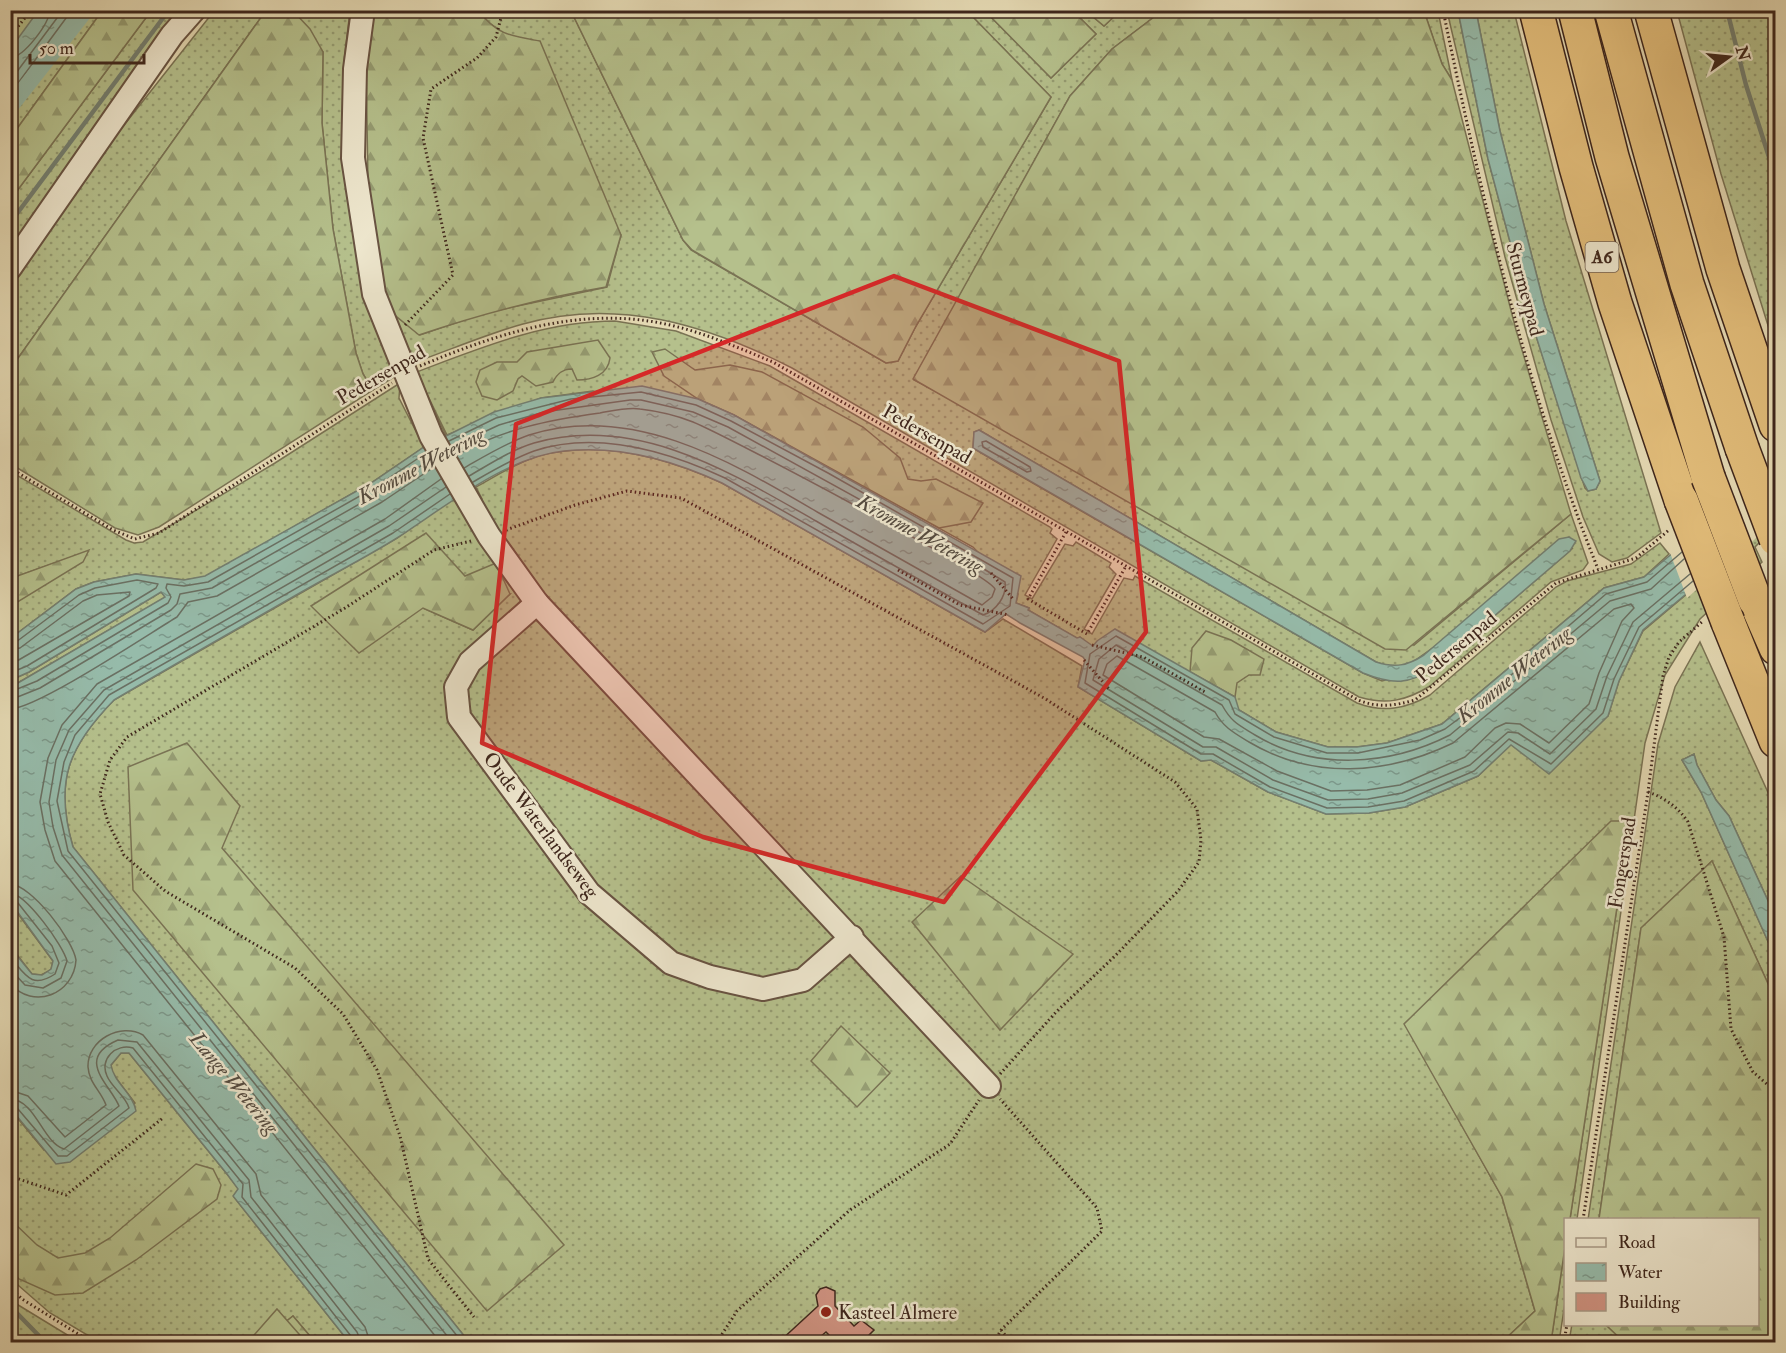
<svg xmlns="http://www.w3.org/2000/svg" width="1786" height="1353" font-family="'IM FELL Double Pica',serif">
<defs>
<pattern id="grass-dots" width="8" height="8" patternUnits="userSpaceOnUse" patternTransform="scale(1.5)"><rect width="8" height="8" fill="#b5c08c"/><path d="M2 2h.1M6 6h.1" fill="none" stroke="#959c72" stroke-width="1.8" stroke-linecap="round"/></pattern>
<pattern id="forest-firs" width="22" height="20" patternUnits="userSpaceOnUse" patternTransform="scale(1.5)"><rect width="22" height="20" fill="#b5c08c"/><path d="M5 1l3.5 6h-7zM16 11l3.5 6h-7z" fill="#959c72"/></pattern>
<pattern id="water-ripples" width="26" height="14" patternUnits="userSpaceOnUse" patternTransform="scale(1.5)"><rect width="26" height="14" fill="#96bbaa"/><path d="M2 4q2-2 4 0t4 0M15 11q2-2 4 0t4 0" fill="none" stroke="#7c988a"/></pattern>
</defs>
<rect width="100%" height="100%" fill="#e5dab4"/>
<filter id="stains"><feTurbulence type="fractalNoise" baseFrequency=".00333" numOctaves="4"/><feColorMatrix values="0 0 0 0 .2 0 0 0 0 .09 0 0 0 0 .02 0 0 0 .5 -.17"/></filter>
<radialGradient id="worn" r=".72"><stop offset=".6" stop-color="#630" stop-opacity="0"/><stop offset="1" stop-color="#630" stop-opacity=".3"/></radialGradient>
<g fill="url(#grass-dots)" stroke="#7a7354" stroke-width="1.5" fill-rule="evenodd">
<polygon points="80,11 102,11 11,137 11,104"/>
<polygon points="151,11 191,11 11,253 11,199"/>
<polygon points="214,11 272,11 262,16 11,368 11,286 117,134"/>
<polygon points="289,11 350,11 344,61 343,129 396,376 373,390 363,374 356,353 333,229 322,123 323,52"/>
<path d="M479,11h92l112,229 8,10 195,113 12,-2 18,-35 135,-229 -84,-86h18l66,67 45,-44 -23,-23h13l18,15 16,-15h42l-50,38 -42,47 -156,284 500,265 157,-131 17,49 -5,7 -32,12 -121,104c-24,15 -44,19 -71,11l-567,-329c-84,-43 -175,-71 -269,-44 -33,9 -66,23 -99,35l-9,2 -6,-3 -18,-46 29,23 65,-22 122,-26 14,-52 -116,-200 -17,-13zM979,430l397,232 15,5 19,-3 163,-116 -138,119 -53,14 -19,-8 -353,-203 -37,-22 1,-16z"/>
<polygon points="1424,11 1438,11 1452,80 1442,64"/>
<polygon points="1447,11 1458,11 1488,159 1530,317 1585,488 1588,491 1596,489 1600,481 1544,304 1500,131 1476,11 1514,11 1566,221 1661,533 1627,558 1612,562 1599,554 1583,517 1551,420 1505,257"/>
<polygon points="1677,11 1775,11 1775,348 1721,174"/>
<path d="M615,321l61,10 94,35 280,161 2,2 -2,4 7,6 -32,56 7,4 33,-55 8,2 3,-4 35,21 -2,4 7,7 -32,55 8,5 32,-56 9,2 2,-4 222,127c26,10 49,6 73,-8l126,-108 11,-6 64,-17 29,-21 9,11 -25,23 -40,11 -162,136 -55,19 -30,4h-29l-52,-15 -37,-22 -149,-64 -10,-9 -2,2 -50,-29 1,-2 -13,-5 2,-9 -45,-47 -142,-79 -238,-77 -52,7 -94,37 -26,-53 56,120 5,-3 -6,-12c20,-11 40,-24 62,-31 62,-17 127,1 184,27l263,149 18,-13 79,47 -4,21 123,74 10,-1 57,32 58,22 43,-1 36,-6 73,-31 33,-32 97,-28 11,-35 24,-50 108,-91 24,-13 -20,20 7,15 -62,57 -35,56 -20,68 -68,476h-7l60,-398 -225,203 97,173 33,114 -33,31h-1033l-396,-495c-19,-65 -5,-100 41,-147l283,-162 55,-39 18,-9 -17,-31 -39,-86c66,-25 130,-52 201,-52zM510,594l-37,36 -50,-22zM187,744l52,62 -18,41z"/>
<polygon points="400,383 399,398 424,447 371,483 205,577 184,580 136,574 94,582 76,589 11,638 11,606 89,551 15,577 11,574 10,471 126,540 134,543 143,542 275,463"/>
<polygon points="161,592 166,597 11,687 11,680 29,672"/>
<polygon points="1700,642 1775,808 1775,916 1729,816 1716,800 1697,765 1694,754 1682,760 1701,792 1775,957 1775,999 1712,861 1641,928 1599,1219 1588,1220 1658,744 1675,687"/>
<polygon points="10,903 53,961 51,970 41,975 32,974 11,947"/>
<polygon points="121,1053 129,1053 227,1174 239,1189 234,1197 349,1342 315,1342 293,1316 260,1342 99,1342 50,1313 11,1279 10,1109 44,1150 135,1103 112,1073 111,1065"/>
<polygon points="1565,1247 1566,1296 1559,1342 1551,1342"/>
<polygon points="10,1300 79,1342 11,1342"/>
<polygon points="1572,1324 1606,1325 1624,1342 1569,1342"/>
</g>
<g fill="url(#forest-firs)" stroke="#7a7354" stroke-width="1.5">
<polygon points="272,10 294,12 310,29 323,52 322,123 333,229 356,353 363,374 373,390 159,527 138,535 115,528 11,464 11,368 262,16"/>
<polygon points="102,11 151,11 11,199 11,137"/>
<path d="M372,11h107c18,24 32,25 61,30l81,194 -15,52c-64,11 -125,27 -187,48l-28,-23 -8,-26 -15,-103 -2,-120z"/>
<polygon points="571,11 967,11 1051,97 916,326 898,361 886,363 692,250 683,240"/>
<polygon points="985,11 1073,11 1096,34 1051,78"/>
<polygon points="1086,11 1120,11 1104,26"/>
<polygon points="1162,11 1424,11 1442,64 1452,80 1516,330 1571,514 1406,650 1385,649 913,379 1070,96 1112,49"/>
<path d="M598,340l12,18c-2,17 -18,22 -33,22l-5,-11c-10,0 -15,5 -19,13l-17,4 -14,-10 -4,3 -5,12 -16,9 -15,-4 -6,-14 4,-12 17,-8h20l10,-10z"/>
<polygon points="665,349 695,370 730,365 762,372 863,427 900,458 908,479 921,481 936,479 983,503 971,522 939,528 734,415 698,399 664,376 652,352"/>
<polygon points="426,533 465,576 496,563 510,594 473,630 423,608 359,653 311,606"/>
<polygon points="89,550 83,562 11,606 11,574 15,577"/>
<polygon points="1206,631 1231,640 1264,659 1260,675 1249,675 1237,683 1235,697 1190,672 1192,648"/>
<polygon points="187,743 240,806 222,848 564,1245 487,1311 133,890 128,767"/>
<polygon points="1611,821 1630,821 1570,1219 1566,1220 1565,1247 1551,1342 1502,1342 1535,1311 1502,1197 1404,1024"/>
<polygon points="1712,861 1775,999 1775,1342 1624,1342 1606,1325 1758,1324 1758,1220 1599,1219 1641,928"/>
<polygon points="961,876 1073,954 1000,1030 912,922"/>
<polygon points="841,1026 890,1073 857,1107 811,1061"/>
<polygon points="196,1164 213,1169 221,1185 217,1199 136,1260 83,1293 55,1295 19,1279 11,1270 11,1220 37,1245 58,1258 85,1253 110,1238"/>
<polygon points="293,1316 315,1342 260,1342"/>
</g>
<g fill="#b5c08c" stroke="#7a7354" stroke-width="1.5">
<polygon points="11,11 67,11 11,84"/>
<polygon points="277,1309 306,1342 248,1342"/>
</g>
<g fill="url(#water-ripples)" stroke="#737f71" stroke-width="1.5">
<polygon points="38,11 80,11 11,104 11,48"/>
<polygon points="1458,11 1476,11 1500,131 1544,304 1600,481 1596,489 1588,491 1581,478 1530,317 1488,159"/>
<path d="M642,386l56,13 36,16 287,161 -5,27 13,5 -1,2 49,28 3,-1 13,9 4,-5 18,-12 120,68 4,13 37,22 52,15h29l30,-4 55,-19 162,-136 40,-11 131,-110 -24,73 -108,90 -24,51 -11,35 -59,58 -38,-29 -33,31 -73,31 -36,6 -43,1 -58,-22 -57,-32 -10,1 -123,-74 7,-27 -2,-3 -63,-34 -14,-9 -21,18 -263,-149c-49,-23 -103,-38 -158,-32 -58,6 -119,56 -167,87 -32,20 -66,37 -99,56 -61,35 -123,70 -184,106 -46,47 -60,82 -41,147l396,495h-120l-116,-146 5,-7 -11,-15 -98,-121h-8l-10,12c3,18 22,28 25,46l-66,51 -14,2 -45,-55 -1,-162 22,27 10,1 9,-6 2,-8 -42,-58v-216l154,-90 -4,-5 -132,80 -18,8v-42l65,-49 18,-7 42,-8 48,6 21,-4 166,-93 53,-36 70,-35 47,-14z"/>
<path d="M979,430l397,232c19,6 31,4 48,-7l135,-116 10,-2 7,4 -6,10 -135,116c-26,18 -42,18 -72,6l-390,-225 1,-16z"/>
<polygon points="1694,754 1697,765 1716,800 1729,816 1775,916 1775,957 1701,792 1682,760"/>
</g>
<polygon fill="#e5dab4" points="1776,464 1776,521 1687,598 1669,550"/>
<g fill="none" stroke-linecap="round" stroke-linejoin="round">
<g stroke="#6a7063" stroke-width="1.5">
<path d="M10,58c14,-1 39,-34 40,-48"/>
<polyline points="10,81 63,10"/>
<polyline points="10,94 72,10"/>
<path d="M449,441l47,-23 75,-19 70,-7 55,13 35,16 97,52 185,105 -3,28 -27,18 -258,-146c-58,-27 -128,-48 -191,-27 -22,8 -42,20 -61,31"/>
<polygon points="986,441 1030,467 1031,471 1027,472 983,447 982,442"/>
<path d="M452,447l47,-22 45,-13 86,-12h11l52,12 35,15 238,131 39,24c2,14 -9,29 -22,33 -56,-31 -112,-62 -167,-94 -86,-49 -179,-107 -282,-78 -23,7 -44,21 -65,33"/>
<path d="M457,455c45,-26 92,-35 143,-42 12,-2 27,-6 40,-4 17,2 38,7 53,13 34,14 294,151 302,167l-3,8 -10,8c-54,-31 -109,-61 -163,-92 -86,-50 -185,-111 -290,-78 -23,8 -44,21 -65,33"/>
<polyline points="446,487 389,526 104,690 69,730 56,760 49,802 53,827 62,855 452,1342"/>
<polyline points="450,494 393,533 109,695 75,735 64,762 57,801 68,851 462,1342"/>
<polyline points="1682,552 1647,582 1606,594 1469,711 1445,729 1420,740 1358,753 1327,753 1274,737 1235,714 1229,700 1116,636 1090,654 1085,683 1201,754 1213,754 1270,787 1327,808 1368,807 1404,801 1474,771 1509,739 1551,764 1603,713 1614,679 1639,627 1693,581"/>
<path d="M1684,559l-33,30 -41,12 -160,134c-61,31 -135,36 -195,0 -16,-10 -23,-12 -33,-30l-106,-60 -17,14 -6,21 110,67h13l57,33 55,20 40,-1 34,-6 68,-28 38,-33 10,1 32,21 46,-45 11,-33 26,-54 57,-48"/>
<path d="M1631,604l3,4 -12,13 -23,52 -10,31 -40,39 -29,-19 -14,-1 -11,5 -30,29 -65,28 -33,5 -36,1 -54,-20 -58,-32 -15,-2 -101,-62 4,-11 10,-8 98,56c8,15 19,21 34,30 64,38 138,33 204,1l161,-134z"/>
<polyline points="10,643 16,642 79,595 95,588 137,580 158,584 156,588 27,666 10,673"/>
<polyline points="10,650 20,648 83,601 97,595 130,592 129,596 10,665"/>
<polyline points="10,692 37,681 168,603 171,597 166,588 167,584 184,586 208,582 374,488 426,453"/>
<polyline points="10,700 40,688 171,610 177,604 180,594 212,588 377,494 430,460"/>
<path d="M10,709c28,-1 137,-74 167,-92l11,-15 29,-6 165,-94 52,-35"/>
<path d="M10,884c22,1 63,56 66,76 -2,34 -43,51 -66,23"/>
<path d="M10,893c16,1 53,52 57,68l-6,17 -18,10 -18,-3 -15,-16"/>
<path d="M10,900l8,3 34,43 7,17 -4,11c-24,16 -30,0 -45,-17"/>
<path d="M10,1090l18,6 37,41 41,-32c-5,-14 -17,-22 -18,-38 -1,-27 33,-45 55,-32l113,139 5,21 104,132 5,15"/>
<path d="M10,1099c26,1 32,43 54,50l55,-43c-9,-22 -45,-47 -1,-66l19,2 112,138 2,17 106,135 4,10"/>
<path d="M10,1106l8,3 40,47h9l62,-48c-3,-12 -17,-20 -22,-32 -8,-17 9,-33 26,-28l110,136 -1,13 109,139 2,6"/>
<polyline points="440,1342 55,861 45,830 40,802 48,758 62,725 97,684 385,519 441,479"/>
</g>
<g stroke="#737f71" stroke-width="4.5">
<polyline points="1727,10 1746,85 1776,179"/>
<polyline points="10,223 169,10"/>
<polyline points="10,1306 45,1342"/>
</g>
<polyline stroke="#96bbaa" stroke-width="16" points="10,107 86,10"/>
</g>
<polygon fill="#d09382" stroke="#3e261c" stroke-width="1.5" points="826,1287 835,1291 835,1306 854,1326 861,1320 874,1330 862,1342 836,1342 826,1332 814,1342 779,1342 818,1306 816,1295 820,1289"/>
<g fill="none" stroke-linecap="round" stroke-linejoin="round">
<defs>
<g id="minor">
<polyline points="363,10 355,69 353,158 374,294 431,436 489,536 537,603"/>
<polyline points="10,268 172,35 194,10"/>
<polyline points="852,937 803,980 763,989 710,977 671,963 589,893 459,717 456,687 470,662 537,603 989,1086"/>
</g>
<g id="highway">
<polyline points="1536,10 1576,167 1615,303 1681,500"/>
<polyline points="1575,10 1612,157 1708,477"/>
<polyline points="1611,10 1687,284 1742,448"/>
<polyline points="1651,10 1723,269 1776,425"/>
<polyline points="1755,600 1776,648"/>
<polyline points="1728,622 1776,741"/>
</g>
</defs>
<use href="#minor" stroke="#685342" stroke-width="26"/>
<use href="#highway" stroke="#3e261c" stroke-width="36"/>
<g stroke="#3e261c" stroke-width="3" stroke-dasharray="1.5 3" stroke-linecap="butt">
<path d="M1443,10c39,189 83,380 155,559"/>
<polyline points="10,37 31,10"/>
<polyline points="405,325 453,275 423,138 431,89 477,58 496,37 503,10"/>
<path d="M420,366c81,-34 166,-62 254,-40 34,8 67,23 99,36l585,338c20,8 36,6 57,0l141,-117 80,-25 33,-28"/>
<polyline points="10,468 113,530 135,539 159,533 392,383"/>
<polyline points="506,530 575,505 627,491 681,498 1044,698 1175,782 1197,809 1201,840 1199,862 1178,891 1115,956 1057,1011 1000,1074"/>
<polyline points="1066,532 1028,599 1087,634 1126,566"/>
<polyline points="471,541 434,550 345,608 127,737 110,760 100,794 108,822 124,855 165,891 295,968 343,1014 377,1070 400,1136 428,1259 474,1317"/>
<polyline points="898,570 960,605 1009,615"/>
<polyline points="991,573 1014,600"/>
<polyline points="1092,645 1143,657 1205,692"/>
<polyline points="1084,660 1109,689"/>
<path d="M1648,792c17,6 30,15 40,30l36,115 7,92 22,43 23,20"/>
<polyline points="10,1176 66,1195 163,1118"/>
<polyline points="1583,1220 1648,792 1663,676 1669,657 1679,642 1703,621"/>
<polyline points="10,1287 22,1299 91,1342"/>
<polyline points="1001,1330 1011,1342"/>
<polyline points="717,1342 737,1311 850,1210 950,1144 979,1100"/>
<polyline points="994,1342 1001,1330 1102,1231 1097,1208 1000,1099"/>
<polyline points="1564,1342 1567,1324"/>
</g>
<use href="#minor" stroke="#eee7ce" stroke-width="22"/>
<use href="#highway" stroke="#e2bd7a" stroke-width="33"/>
<defs>
<g id="highway-bridge">
<polyline points="1742,448 1776,539"/>
<polyline points="1708,477 1755,600"/>
<polyline points="1681,500 1728,622"/>
</g>
</defs>
<use href="#highway-bridge" stroke="#3e261c" stroke-width="36" stroke-linecap="butt"/>
<use href="#highway-bridge" stroke="#e2bd7a" stroke-width="33"/>
</g>
<path fill="#d62828" fill-opacity="0.2" stroke="#d62828" stroke-width="4.5" stroke-linejoin="round" d="M894,276l225,85 27,271 -202,270 -241,-65 -221,-94 34,-319z"/>
<circle fill="#8f2418" stroke="#eee7ce" stroke-width="2" cx="826" cy="1312" r="6"/>
<g text-anchor="middle" dominant-baseline="central" stroke-width="5" stroke-linejoin="round" paint-order="stroke">
<rect fill="#eee7ce" stroke="#736051" stroke-width="1.5" x="1585.5" y="242" width="33" height="30" rx="4.5"/>
<g font-size="18" font-weight="bold" fill="#3e261c">
<text x="1602" y="257">A6</text>
</g>
<g font-size="20" fill="#3e261c" stroke="#eee7ce">
<text transform="translate(1525 289) rotate(75)">Sturmeypad</text>
<text transform="translate(381 375) rotate(-30)">Pedersenpad</text>
<text transform="translate(927 434) rotate(30)">Pedersenpad</text>
<text transform="translate(1456 647) rotate(-40)">Pedersenpad</text>
<text transform="translate(541 825) rotate(53)">Oude Waterlandseweg</text>
<text transform="translate(1622 863) rotate(-81)">Fongerspad</text>
</g>
<g font-size="20" fill="#3e261c" stroke="#eee7ce" text-anchor="start">
<text x="838" y="1312">Kasteel Almere</text>
</g>
<g font-size="21" font-style="italic" fill="#544b40" stroke="#eee7ce">
<text transform="translate(421 466) rotate(-28)">Kromme Wetering</text>
<text transform="translate(920 534) rotate(29)">Kromme Wetering</text>
<text transform="translate(1514 675) rotate(-39)">Kromme Wetering</text>
<text transform="translate(234 1083) rotate(50)">Lange Wetering</text>
</g>
</g>
<rect width="1786" height="1353" fill="none" stroke="#e5dab4" stroke-width="36"/>
<rect x="12" y="12" width="1762" height="1329" fill="none" stroke="#3e261c" stroke-width="3"/>
<rect x="18" y="18" width="1750" height="1317" fill="none" stroke="#3e261c" stroke-width="1.5"/>
<rect x="1564" y="1218" width="195" height="108" fill="#eee7ce" stroke="#a89a87" stroke-width="1.5"/>
<rect x="1576" y="1238" width="30" height="9" fill="#eee7ce" stroke="#a89a87" stroke-width="1.5"/>
<text x="1618" y="1248" font-size="18" fill="#3e261c">Road</text>
<rect x="1576" y="1263" width="30" height="18" fill="url(#water-ripples)" stroke="#a89a87" stroke-width="1.5"/>
<text x="1618" y="1278" font-size="18" fill="#3e261c">Water</text>
<rect x="1576" y="1293" width="30" height="18" fill="#d09382" stroke="#a89a87" stroke-width="1.5"/>
<text x="1618" y="1308" font-size="18" fill="#3e261c">Building</text>
<g transform="translate(1729 57) rotate(75)" stroke="#eee7ce" stroke-width="4.5" paint-order="stroke">
<path d="M0-4.5L10 22L0 15L-10 22Z" fill="#3e261c"/>
<text y="-9" font-size="16" font-weight="bold" text-anchor="middle" fill="#3e261c">N</text>
</g>
<path d="M30 54v9h114v-9" fill="none" stroke="#3e261c" stroke-width="3"/>
<text x="39" y="54" font-size="18" fill="#3e261c" stroke="#eee7ce" stroke-width="4.5" paint-order="stroke">50 m</text>
<rect width="100%" height="100%" filter="url(#stains)"/>
<rect width="100%" height="100%" fill="url(#worn)"/>
</svg>
